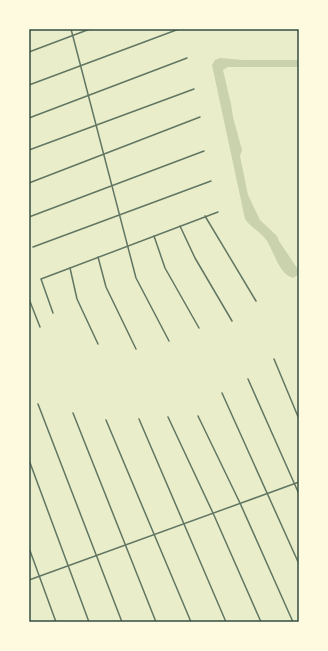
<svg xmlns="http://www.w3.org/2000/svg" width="328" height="651" font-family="'Noto Sans',sans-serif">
<rect width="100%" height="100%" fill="#e9edc9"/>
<path fill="#cad2ad" d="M220,58l23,2h56v7h-71l-5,3 8,34 2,13 9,33 -2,6 8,39 12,25 17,16 2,5 20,30v3l-6,4c-14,-4 -19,-26 -26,-37 -6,-9 -16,-13 -22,-22l-33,-154 3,-5z"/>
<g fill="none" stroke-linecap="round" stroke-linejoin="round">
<g stroke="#617663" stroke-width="1.5">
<polyline points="71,29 136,278 169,341"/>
<polyline points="29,52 90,29"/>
<polyline points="29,85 179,29"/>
<polyline points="29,118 187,58"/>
<polyline points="29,150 194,89"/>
<polyline points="29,183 200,117"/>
<polyline points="205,216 256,301"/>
<polyline points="29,217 204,151"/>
<polyline points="180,226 195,258 232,321"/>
<polyline points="154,236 165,268 199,328"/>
<polyline points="33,247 211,181"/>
<polyline points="98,257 106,287 136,349"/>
<polyline points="70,268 77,299 98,344"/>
<polyline points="29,299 40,327"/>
<polyline points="53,313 41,279 218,212"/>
<polyline points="274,359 299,419"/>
<polyline points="248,379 299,494"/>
<polyline points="222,393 299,564"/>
<polyline points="38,404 122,622"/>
<polyline points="73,413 156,622"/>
<polyline points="198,416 240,503 293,622"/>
<polyline points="168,417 213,513 261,622"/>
<polyline points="139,419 226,622"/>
<polyline points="106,420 191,622"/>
<polyline points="29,460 89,622"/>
<polyline points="29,548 56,622"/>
<polyline points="29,580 299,482"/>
</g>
</g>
<rect width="328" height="651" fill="none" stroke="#fefae0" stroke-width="60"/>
<rect x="30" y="30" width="268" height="591" fill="none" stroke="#344e41" stroke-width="1.5"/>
</svg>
